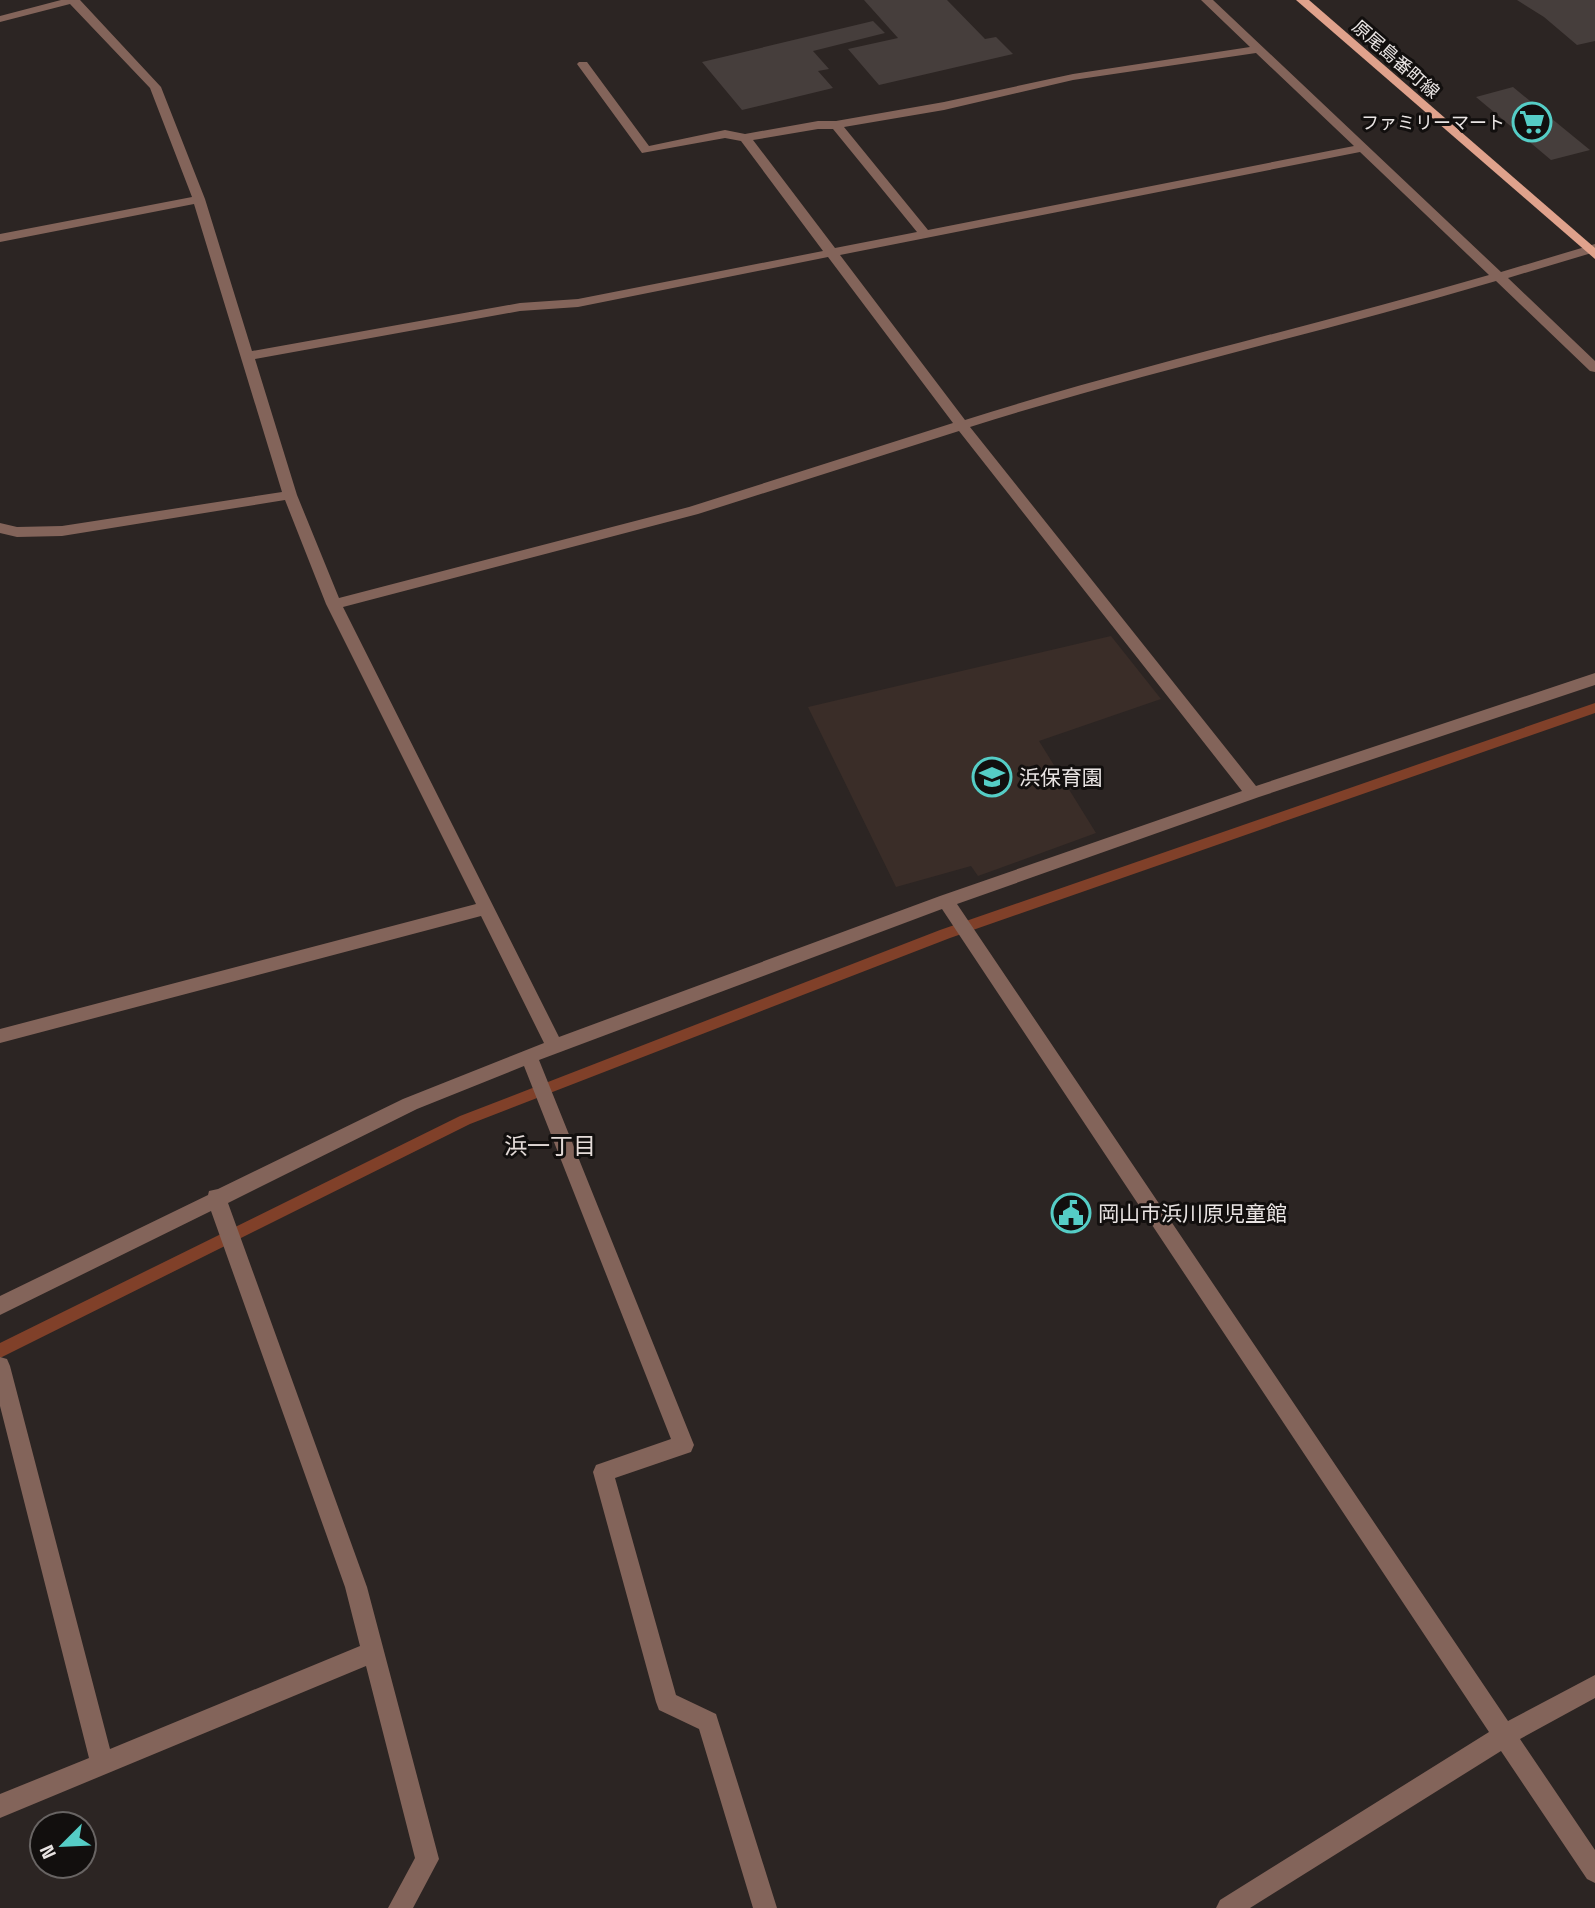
<svg xmlns="http://www.w3.org/2000/svg" width="1595" height="1908" font-family="'Space Grotesk','Noto Sans JP',sans-serif">
<rect width="100%" height="100%" fill="#2c2523"/>
<polygon fill="#3a2d28" points="1111,636 1161,699 1039,741 1096,833 978,876 971,866 896,887 808,707"/>
<g fill="none" stroke-linecap="round" stroke-linejoin="round">
<polygon fill="#804029" fill-rule="evenodd" points="1595,703 1595,713 950,938 470,1124 0,1358 0,1343 460,1116 940,930"/>
</g>
<g fill="#463e3c">
<polygon points="864,0 947,0 985,39 996,37 1013,54 879,85 848,49 898,38"/>
<polygon points="1517,0 1595,0 1595,41 1577,45 1544,17"/>
<polygon points="873,21 885,33 813,51 829,69 818,71 833,88 742,110 702,62"/>
<polygon points="1513,87 1590,150 1551,160 1476,97"/>
</g>
<g fill="none" stroke-linecap="round" stroke-linejoin="round">
<path fill="#83645a" fill-rule="evenodd" d="M61,0h19l81,87 44,112 47,152 268,-48 58,-4 245,-48 -82,-110 -16,-3 -83,15 -65,-89 2,-2h8l62,84 76,-16 20,4 73,-13h18l108,-19 129,-28 177,-27 -49,-47h12l288,272 94,-28v8l-87,26 87,83v11l-5,-1 -94,-90c-175,52 -352,91 -526,146l286,359 339,-113v12l-336,112 -302,107 551,817 87,-46v23l-75,41 75,111v33l-8,-4 -86,-128 -251,157h-34l4,-8 269,-168 -547,-823 -403,151 155,385 -3,7 -76,26 61,217 40,19 61,194h-24l-54,-179 -40,-19 -3,-8 -63,-230 3,-7 75,-26 -147,-373 -107,43 -189,94 139,384 72,272 -26,49h-25l27,-50 -49,-192 -366,152v-24l89,-36 -89,-352v-49l7,2 3,7 100,383 250,-103 -15,-59 -134,-376 -211,104v-19l208,-101 1,-4 9,-2 185,-90 141,-56 -63,-127 -481,127v-14l476,-125 -150,-300 -41,-104 -223,36 -45,1 -17,-4v-10l17,4 45,-1 220,-34 -88,-288 -194,38v-8l192,-37 -42,-109 -80,-84 -70,18v-6zM1256,53l98,93 -426,84 -84,-103 100,-17 129,-30zM818,129h15l84,103 -82,16 -82,-108zM1360,152l129,123c-174,51 -351,90 -524,145l-125,-165zM828,257l125,166 -264,84 -350,91 -42,-103 -42,-136 265,-48 58,-4zM959,431l283,360 -302,105 -381,141 -216,-430 355,-93z"/>
<polygon fill="#e0a28c" fill-rule="evenodd" points="1296,0 1309,0 1595,248 1595,259"/>
</g>
<defs>
<symbol id="supermarket-ring" viewBox="-11 -11 22 22"><circle r="9.5" fill="#120f0e" stroke="#55cdc6" stroke-width="1.5"/><path d="M-6-5.5h2.5l.6 2H6L4.5 2H-2.5L-4.4-4H-6ZM-1.5 3.2a1.3 1.3 0 1 0 .1 0ZM3 3.2a1.3 1.3 0 1 0 .1 0Z" fill="#55cdc6"/></symbol>
<symbol id="school-ring" viewBox="-11 -11 22 22"><circle r="9.5" fill="#120f0e" stroke="#55cdc6" stroke-width="1.5"/><path d="M0-5L7-2L0 1L-7-2ZM-4 1L0 2.5L4 1V4Q0 6-4 4Z" fill="#55cdc6"/></symbol>
<symbol id="civic-ring" viewBox="-11 -11 22 22"><circle r="9.5" fill="#120f0e" stroke="#55cdc6" stroke-width="1.5"/><path d="M-.6-6.5H3V-4.5H.6V-3L4-1V1h2V6H-6V1h2V-1L-.6-3ZM-1.2 2.5V6h2.4V2.5Z" fill="#55cdc6"/></symbol>
</defs>
<g fill-rule="evenodd">
<use href="#supermarket-ring" x="1510" y="100" width="44" height="44"/>
<use href="#school-ring" x="970" y="755" width="44" height="44"/>
<use href="#civic-ring" x="1049" y="1191" width="44" height="44"/>
</g>
<g text-anchor="middle" dominant-baseline="central" stroke-width="6" stroke-linejoin="round" paint-order="stroke">
<g font-size="18" fill="#e9e4e3" stroke="#120f0e">
<text transform="translate(1396 59) rotate(41)">原尾島番町線</text>
</g>
<g font-size="18" fill="#e9e4e3" stroke="#120f0e" text-anchor="end">
<text x="1505" y="122">ファミリーマート</text>
</g>
<g font-size="21" fill="#e9e4e3" stroke="#120f0e" text-anchor="start">
<text x="1019" y="777">浜保育園</text>
<text x="1098" y="1213">岡山市浜川原児童館</text>
</g>
<g font-size="23" fill="#e4dbd8" stroke="#120f0e">
<text x="550" y="1146">浜一丁目</text>
</g>
</g>
<g transform="translate(63 1845) rotate(246)"><circle r="33" fill="#120f0e" stroke="#686463" stroke-width="2"/>
<path d="M0-5L12 26L0 18L-12 26Z" fill="#55cdc6"/>
<text y="-10" font-size="19" font-weight="bold" text-anchor="middle" fill="#e9e4e3">N</text>
</g>
</svg>
